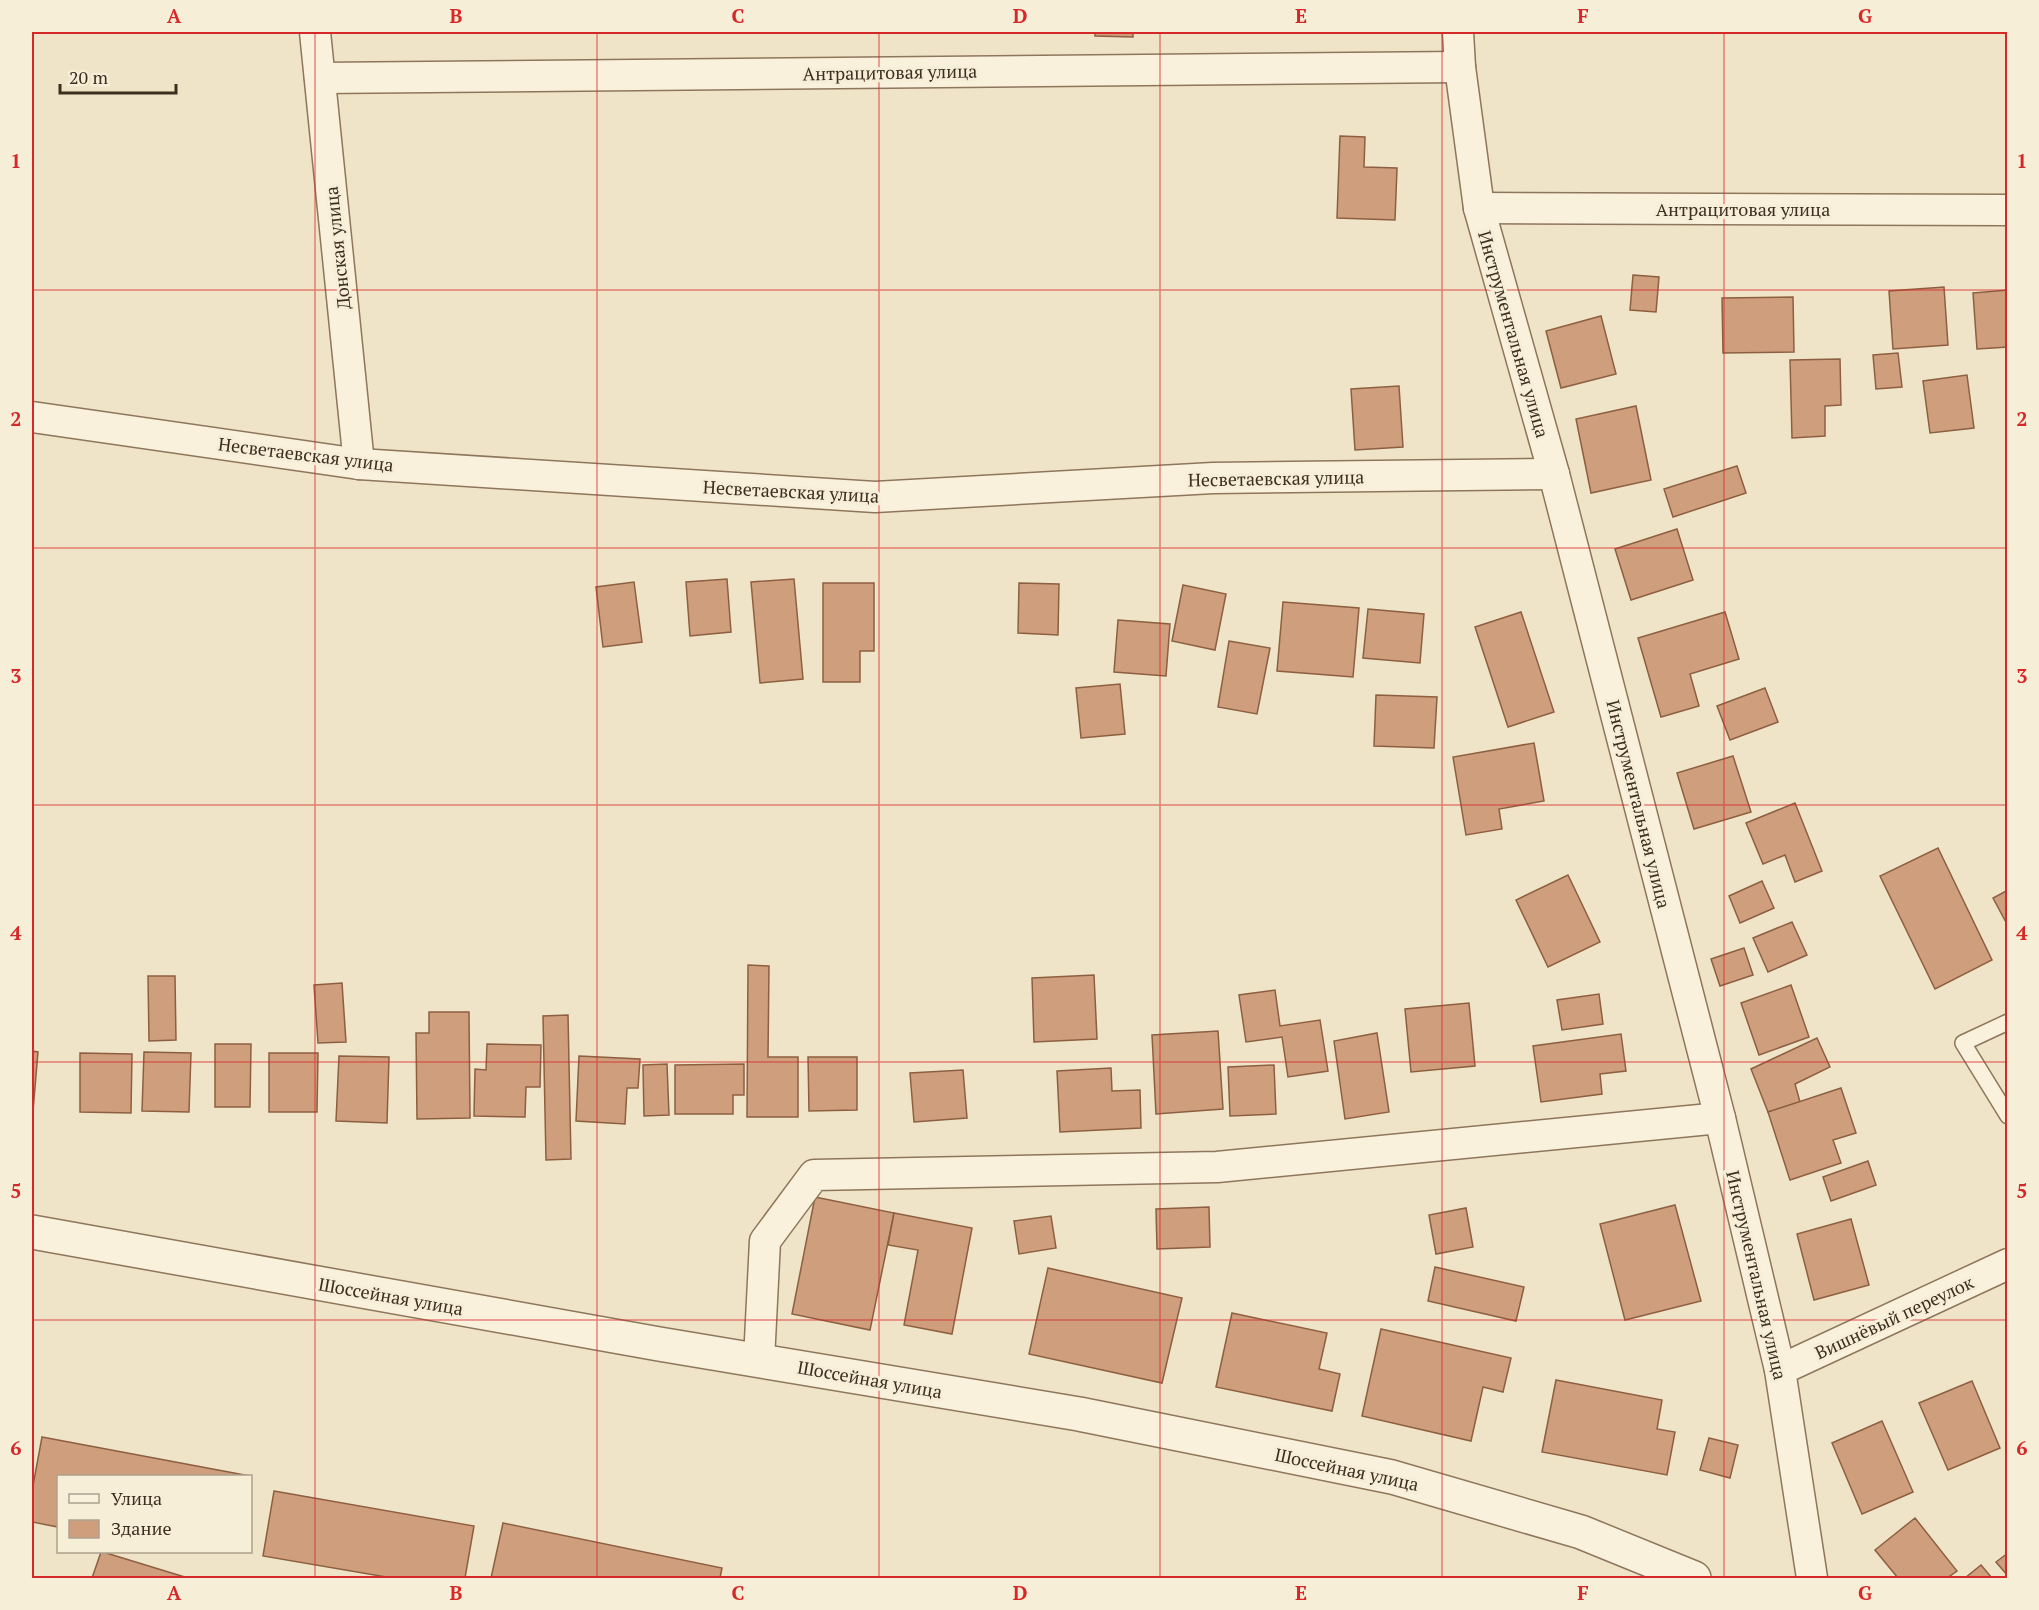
<svg xmlns="http://www.w3.org/2000/svg" width="2039" height="1610" font-family="'PT Serif',serif">
<rect width="100%" height="100%" fill="#f0e4c8"/>
<g fill="#cf9f7d" stroke="#8d5f41" stroke-width="1.5">
<polygon points="1095,32 1133,32 1133,37 1095,36"/>
<polygon points="1340,136 1365,137 1364,167 1397,168 1395,220 1337,218"/>
<polygon points="1633,275 1659,277 1656,312 1630,310"/>
<polygon points="1944,287 1948,345 1893,349 1889,291"/>
<polygon points="2008,290 2008,347 1977,349 1973,293"/>
<polygon points="1793,297 1794,352 1723,353 1722,298"/>
<polygon points="1601,316 1616,374 1561,388 1546,331"/>
<polygon points="1898,353 1902,387 1876,389 1873,355"/>
<polygon points="1840,359 1841,405 1825,406 1825,436 1792,438 1790,360"/>
<polygon points="1967,375 1974,428 1930,433 1923,381"/>
<polygon points="1399,386 1403,447 1355,450 1351,389"/>
<polygon points="1636,406 1651,480 1591,493 1576,419"/>
<polygon points="1737,466 1746,493 1673,517 1664,489"/>
<polygon points="1677,529 1693,580 1631,600 1615,549"/>
<polygon points="727,579 731,632 690,636 686,582"/>
<polygon points="794,579 803,679 760,683 751,582"/>
<polygon points="634,582 642,642 603,647 596,587"/>
<polygon points="823,583 874,583 874,651 860,651 860,682 823,682"/>
<polygon points="1019,583 1059,584 1058,635 1018,633"/>
<polygon points="1183,585 1226,594 1215,650 1172,641"/>
<polygon points="1283,602 1359,608 1353,677 1277,671"/>
<polygon points="1368,609 1424,614 1420,663 1363,658"/>
<polygon points="1521,612 1554,712 1508,727 1475,627"/>
<polygon points="1725,612 1739,659 1690,674 1699,706 1661,717 1638,638"/>
<polygon points="1118,620 1170,624 1166,676 1114,672"/>
<polygon points="1229,641 1270,648 1257,714 1218,707"/>
<polygon points="1120,684 1125,734 1081,738 1076,688"/>
<polygon points="1765,688 1778,722 1730,740 1717,706"/>
<polygon points="1376,695 1437,697 1434,748 1374,746"/>
<polygon points="1534,743 1544,801 1499,809 1502,829 1466,835 1453,757"/>
<polygon points="1733,756 1751,812 1694,829 1677,773"/>
<polygon points="1795,803 1822,871 1795,882 1785,855 1763,864 1746,823"/>
<polygon points="1938,848 1992,960 1935,989 1880,876"/>
<polygon points="1568,875 1600,942 1548,967 1516,900"/>
<polygon points="1762,881 1774,908 1740,923 1729,896"/>
<polygon points="2008,890 2008,926 1993,898"/>
<polygon points="1792,922 1807,955 1768,972 1753,938"/>
<polygon points="1744,948 1753,975 1720,986 1711,959"/>
<polygon points="748,965 769,966 768,1057 798,1057 798,1117 747,1117"/>
<polygon points="1094,975 1097,1039 1034,1042 1032,978"/>
<polygon points="148,976 175,976 176,1040 149,1041"/>
<polygon points="342,983 346,1042 318,1043 314,985"/>
<polygon points="1791,985 1809,1037 1759,1055 1741,1003"/>
<polygon points="1275,990 1280,1026 1320,1020 1328,1071 1288,1077 1282,1037 1246,1042 1239,995"/>
<polygon points="1599,994 1603,1024 1562,1030 1557,1000"/>
<polygon points="1469,1003 1475,1066 1411,1072 1405,1009"/>
<polygon points="429,1012 469,1012 470,1118 417,1119 416,1033 429,1033"/>
<polygon points="568,1015 571,1159 546,1160 543,1016"/>
<polygon points="1218,1031 1223,1109 1156,1114 1152,1035"/>
<polygon points="1377,1033 1389,1112 1345,1119 1334,1041"/>
<polygon points="1621,1034 1626,1071 1600,1074 1602,1094 1541,1102 1533,1046"/>
<polygon points="1817,1038 1830,1067 1795,1084 1800,1102 1768,1112 1751,1069"/>
<polygon points="215,1044 251,1044 250,1107 215,1107"/>
<polygon points="487,1044 541,1045 540,1087 526,1087 525,1117 474,1116 475,1069 486,1070"/>
<polygon points="32,1051 38,1052 32,1123"/>
<polygon points="144,1052 191,1053 189,1112 142,1111"/>
<polygon points="80,1053 132,1054 131,1113 80,1112"/>
<polygon points="269,1053 318,1053 317,1112 269,1112"/>
<polygon points="339,1056 389,1057 387,1123 336,1121"/>
<polygon points="579,1056 640,1059 638,1088 627,1088 625,1124 576,1121"/>
<polygon points="808,1057 857,1057 857,1110 809,1111"/>
<polygon points="667,1064 669,1115 644,1116 643,1065"/>
<polygon points="744,1064 744,1095 733,1095 733,1114 675,1114 675,1065"/>
<polygon points="1274,1065 1276,1114 1230,1116 1228,1067"/>
<polygon points="1111,1068 1112,1091 1140,1090 1141,1128 1060,1132 1057,1071"/>
<polygon points="963,1070 967,1118 914,1122 910,1073"/>
<polygon points="1841,1088 1856,1133 1833,1140 1841,1163 1790,1180 1768,1112"/>
<polygon points="1868,1161 1876,1185 1831,1201 1823,1177"/>
<polygon points="815,1197 894,1213 870,1330 792,1314"/>
<polygon points="1675,1205 1701,1301 1625,1320 1600,1224"/>
<polygon points="1209,1207 1210,1247 1157,1249 1156,1209"/>
<polygon points="1466,1208 1473,1247 1436,1254 1429,1215"/>
<polygon points="894,1213 972,1228 952,1334 904,1325 918,1250 888,1245"/>
<polygon points="1051,1216 1056,1248 1019,1254 1014,1221"/>
<polygon points="1851,1219 1869,1285 1814,1300 1797,1234"/>
<polygon points="1435,1267 1524,1287 1516,1321 1428,1301"/>
<polygon points="1048,1268 1182,1298 1162,1383 1029,1354"/>
<polygon points="1232,1313 1327,1333 1319,1369 1340,1374 1332,1411 1216,1387"/>
<polygon points="1381,1329 1511,1358 1503,1392 1483,1387 1471,1441 1362,1416"/>
<polygon points="1556,1380 1662,1400 1657,1429 1675,1432 1667,1475 1542,1452"/>
<polygon points="1972,1381 2000,1448 1948,1470 1919,1403"/>
<polygon points="1882,1421 1913,1492 1862,1514 1832,1443"/>
<polygon points="42,1437 250,1476 58,1476 58,1527 32,1522 32,1491"/>
<polygon points="1709,1438 1738,1445 1730,1478 1700,1470"/>
<polygon points="274,1491 474,1526 465,1578 392,1578 263,1556"/>
<polygon points="1915,1518 1957,1571 1947,1578 1898,1578 1875,1550"/>
<polygon points="503,1523 722,1568 720,1578 491,1578"/>
<polygon points="101,1552 103,1552 188,1578 92,1578"/>
<polygon points="2008,1553 2008,1576 1996,1562"/>
<polygon points="1981,1565 1992,1578 1965,1578"/>
</g>
<g fill="none" stroke-linecap="round" stroke-linejoin="round">
<defs>
<polyline id="service" points="2008,1022 1963,1043 2008,1116"/>
<g id="minor">
<polyline points="315,32 359,464"/>
<polyline points="1458,32 1460,67 1479,208 1554,474 1720,1118 1780,1370 1812,1578"/>
<polyline points="320,78 1460,67"/>
<polyline points="1479,208 2008,210"/>
<polyline points="32,417 359,464 875,497 1213,478 1554,474"/>
<polyline points="759,1360 765,1241 814,1175 1217,1167 1720,1118"/>
<polyline points="1780,1370 2008,1264"/>
</g>
<polyline id="tertiary" points="32,1232 659,1344 1079,1414 1392,1477 1581,1532 1694,1578"/>
</defs>
<use href="#service" stroke="#8d765c" stroke-width="18"/>
<use href="#minor" stroke="#8d765c" stroke-width="33"/>
<use href="#tertiary" stroke="#8d765c" stroke-width="36"/>
<use href="#service" stroke="#faf1dc" stroke-width="15"/>
<use href="#minor" stroke="#faf1dc" stroke-width="30"/>
<use href="#tertiary" stroke="#faf1dc" stroke-width="33"/>
</g>
<path fill="none" stroke="#d62828" stroke-width="1.5" stroke-opacity="0.55" d="M315,32v1546M597,32v1546M879,32v1546M1160,32v1546M1442,32v1546M1724,32v1546M32,290h1976M32,548h1976M32,805h1976M32,1062h1976M32,1320h1976"/>
<g text-anchor="middle" dominant-baseline="central" stroke-width="6" stroke-linejoin="round" paint-order="stroke">
<g font-size="18" fill="#3d2e20" stroke="#f7eed8">
<text transform="translate(890 72) rotate(-1)">Антрацитовая улица</text>
<text x="1743" y="209">Антрацитовая улица</text>
<text transform="translate(337 248) rotate(-96)">Донская улица</text>
<text transform="translate(1514 334) rotate(74)">Инструментальная улица</text>
<text transform="translate(306 454) rotate(7)">Несветаевская улица</text>
<text transform="translate(1276 478) rotate(-1)">Несветаевская улица</text>
<text transform="translate(791 491) rotate(3)">Несветаевская улица</text>
<text transform="translate(1639 804) rotate(76)">Инструментальная улица</text>
<text transform="translate(1757 1275) rotate(77)">Инструментальная улица</text>
<text transform="translate(391 1296) rotate(10)">Шоссейная улица</text>
<text transform="translate(1894 1317) rotate(-25)">Вишнёвый переулок</text>
<text transform="translate(870 1379) rotate(10)">Шоссейная улица</text>
<text transform="translate(1347 1469) rotate(12)">Шоссейная улица</text>
</g>
</g>
<rect width="2039" height="1610" fill="none" stroke="#f7eed8" stroke-width="66"/>
<rect x="57" y="1475" width="195" height="78" fill="#f7eed8" stroke="#ada18e" stroke-width="1.5"/>
<rect x="69" y="1494" width="30" height="9" fill="#faf1dc" stroke="#ada18e" stroke-width="1.5"/>
<text x="111" y="1505" font-size="18" fill="#3d2e20">Улица</text>
<rect x="69" y="1520" width="30" height="18" fill="#cf9f7d" stroke="#ada18e" stroke-width="1.5"/>
<text x="111" y="1535" font-size="18" fill="#3d2e20">Здание</text>
<path d="M60 84v9h116v-9" fill="none" stroke="#3d2e20" stroke-width="3"/>
<text x="69" y="84" font-size="18" fill="#3d2e20" stroke="#f7eed8" stroke-width="4.5" paint-order="stroke">20 m</text>
<rect x="33" y="33" width="1973" height="1544" fill="none" stroke="#d62828" stroke-width="2"/>
<g font-size="20" text-anchor="middle" font-weight="bold" fill="#d62828">
<text x="174" y="23">A</text>
<text x="456" y="23">B</text>
<text x="738" y="23">C</text>
<text x="1020" y="23">D</text>
<text x="1301" y="23">E</text>
<text x="1583" y="23">F</text>
<text x="1865" y="23">G</text>
<text x="16" y="168">1</text>
<text x="2022" y="168">1</text>
<text x="16" y="426">2</text>
<text x="2022" y="426">2</text>
<text x="16" y="683">3</text>
<text x="2022" y="683">3</text>
<text x="16" y="940">4</text>
<text x="2022" y="940">4</text>
<text x="16" y="1198">5</text>
<text x="2022" y="1198">5</text>
<text x="16" y="1455">6</text>
<text x="2022" y="1455">6</text>
<text x="174" y="1600">A</text>
<text x="456" y="1600">B</text>
<text x="738" y="1600">C</text>
<text x="1020" y="1600">D</text>
<text x="1301" y="1600">E</text>
<text x="1583" y="1600">F</text>
<text x="1865" y="1600">G</text>
</g>
</svg>
